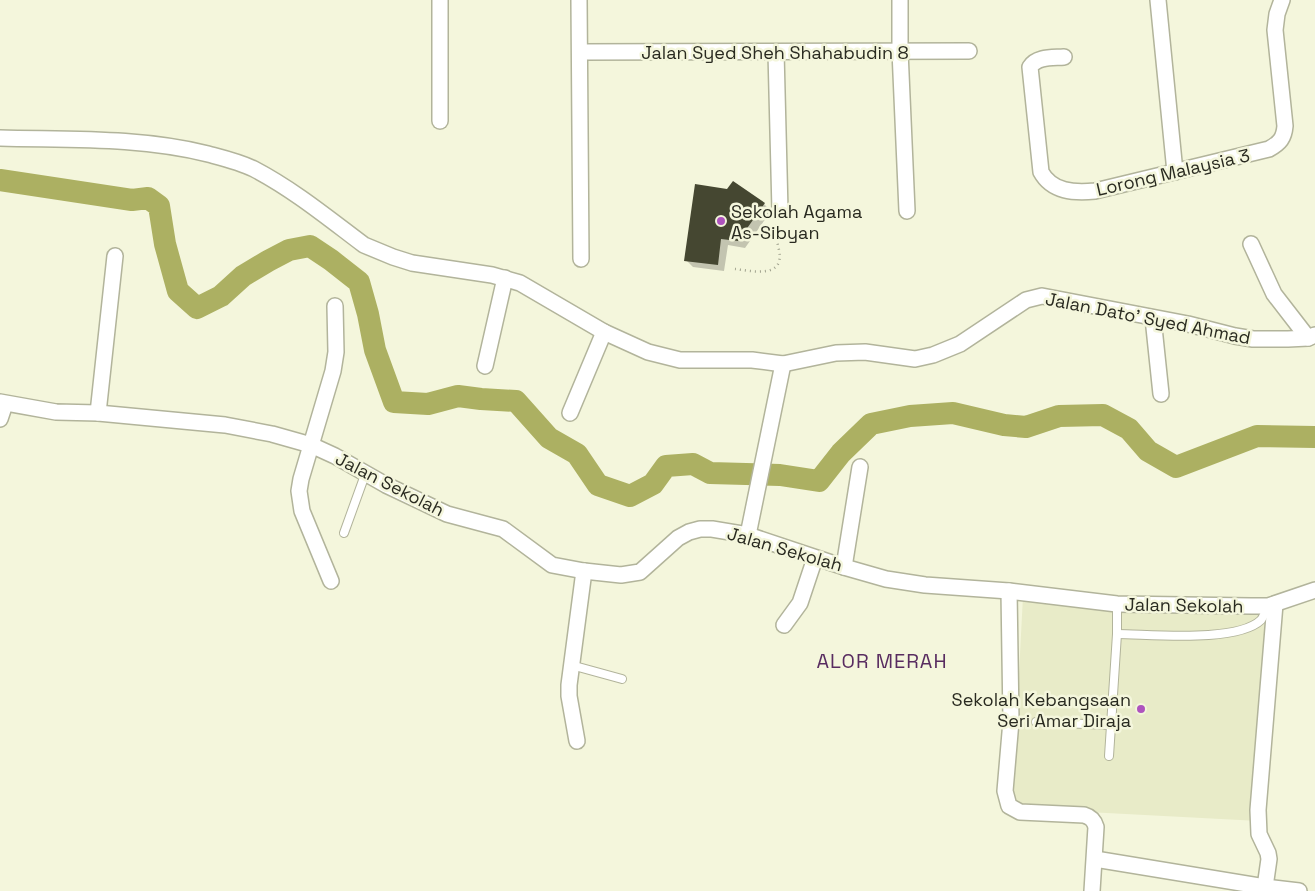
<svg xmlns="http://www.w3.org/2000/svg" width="1315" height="891" font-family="'Space Grotesk',sans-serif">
<rect width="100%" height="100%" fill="#f4f6dc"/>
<polygon fill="#e8ebc8" points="1023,596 1270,609 1259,821 1012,808"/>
<polygon fill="#0003" points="764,204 771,211 745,248 728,245 724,271 693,267 686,260"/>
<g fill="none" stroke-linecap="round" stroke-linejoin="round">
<polyline stroke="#acb062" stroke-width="22" points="0,180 132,200 148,198 159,206 165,244 178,291 197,308 221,296 243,276 268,261 289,250 310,246 331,260 359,282 368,314 375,350 394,402 428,404 458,396 481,399 516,401 549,438 577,454 598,485 630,496 653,484 666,466 693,464 710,473 780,475 819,481 841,453 871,424 910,416 953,413 1004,425 1026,427 1059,416 1103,415 1129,429 1148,451 1176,467 1257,436 1315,437"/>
</g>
<polygon fill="#454731" points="733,181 765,203 738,241 721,239 718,265 684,261 695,184 727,189"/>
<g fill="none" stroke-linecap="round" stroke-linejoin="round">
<defs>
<g id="lane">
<polyline points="344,533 366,472"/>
<path d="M1117,634c33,0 120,9 144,-14 3,-4 5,-10 7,-14"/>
<polyline points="571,665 622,679"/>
<polyline points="1036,722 1110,725"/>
<polyline points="1109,756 1117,634 1117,604"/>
</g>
<g id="street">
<polyline points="579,0 581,259"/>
<polyline points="900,0 900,51 907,211"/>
<polyline points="1158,0 1175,172"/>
<polyline points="580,52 969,51"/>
<polyline points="776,52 780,211"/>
<path d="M1064,57c-11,1 -27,-1 -34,10l11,105c11,20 33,21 54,19l174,-42c11,-6 15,-11 16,-23l-10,-96 2,-16 5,-14"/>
<polyline points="440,121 440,0"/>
<path d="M0,138c70,2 139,-1 208,16 15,4 32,8 46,15 40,21 74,49 110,76l29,12 19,6 80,12 28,8 84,49 44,20 32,8h72l31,4 53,-11 29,-1 50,7 18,-4 27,-11 66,-44 16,-4 146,28 47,12 18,3h35l20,-1 7,-3"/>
<polyline points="1251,244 1274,294 1308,338"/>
<polyline points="1153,318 1161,394"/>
<polyline points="485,366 505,278"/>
<polyline points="0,402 56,412 98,413 225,425 272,434 311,445 335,456 386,485 447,514 503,529 552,565 584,571 621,575 640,572 678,538 689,532 700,529 712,529 748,535 844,567 886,579 925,585 1009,591 1117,604 1251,606 1268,606 1315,590"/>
<polyline points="98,413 115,256"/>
<polyline points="570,413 604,332"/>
<polyline points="0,419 5,404"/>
<polyline points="748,535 783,364"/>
<polyline points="844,567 860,467"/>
<polyline points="331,581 302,511 299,491 301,479 333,371 336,352 335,306"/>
<path d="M1009,591l2,130 -6,70 4,15 11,6 64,3c7,2 10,5 12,12l-4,64"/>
<polyline points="784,625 800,603 815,558"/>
<polyline points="577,741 569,696 569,685 584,571"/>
<polyline points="1095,859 1265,887 1299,891"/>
<polyline points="1265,887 1269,859 1268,853 1259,834 1258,810 1275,604"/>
</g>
</defs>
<use href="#lane" stroke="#b2b49b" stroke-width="10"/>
<use href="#street" stroke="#b2b49b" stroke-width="18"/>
<path stroke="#9fa18d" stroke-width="2.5" stroke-dasharray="1 4" stroke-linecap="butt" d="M735,269c17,2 50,10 44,-19 -2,-9 -4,-17 -2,-27"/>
<use href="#lane" stroke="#fff" stroke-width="8"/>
<use href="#street" stroke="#fff" stroke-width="15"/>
</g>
<g fill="#ae53be" stroke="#f4f6dc" stroke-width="2">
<circle cx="721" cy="221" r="5"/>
<circle cx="1141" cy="709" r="5"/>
</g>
<g text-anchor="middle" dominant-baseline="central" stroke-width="5" stroke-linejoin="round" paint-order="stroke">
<g font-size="18" fill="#292a20" stroke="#f4f6dc">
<text x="775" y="52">Jalan Syed Sheh Shahabudin 8</text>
<text transform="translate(1173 172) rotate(-13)">Lorong Malaysia 3</text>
<text transform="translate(1148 318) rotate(11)">Jalan Dato' Syed Ahmad</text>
<text transform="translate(390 484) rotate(27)">Jalan Sekolah</text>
<text transform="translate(785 549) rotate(16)">Jalan Sekolah</text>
<text transform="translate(1184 605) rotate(1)">Jalan Sekolah</text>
</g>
<g font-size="18" fill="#292a20" stroke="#f4f6dc" text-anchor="start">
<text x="731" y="211">Sekolah Agama<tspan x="731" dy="21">As-Sibyan</tspan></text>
<text x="1131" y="699" text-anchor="end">Sekolah Kebangsaan<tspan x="1131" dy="21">Seri Amar Diraja</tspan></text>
</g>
<g font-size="20" letter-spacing="1" fill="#582c60" stroke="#f4f6dc">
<text x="882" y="661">ALOR MERAH</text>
</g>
</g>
</svg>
